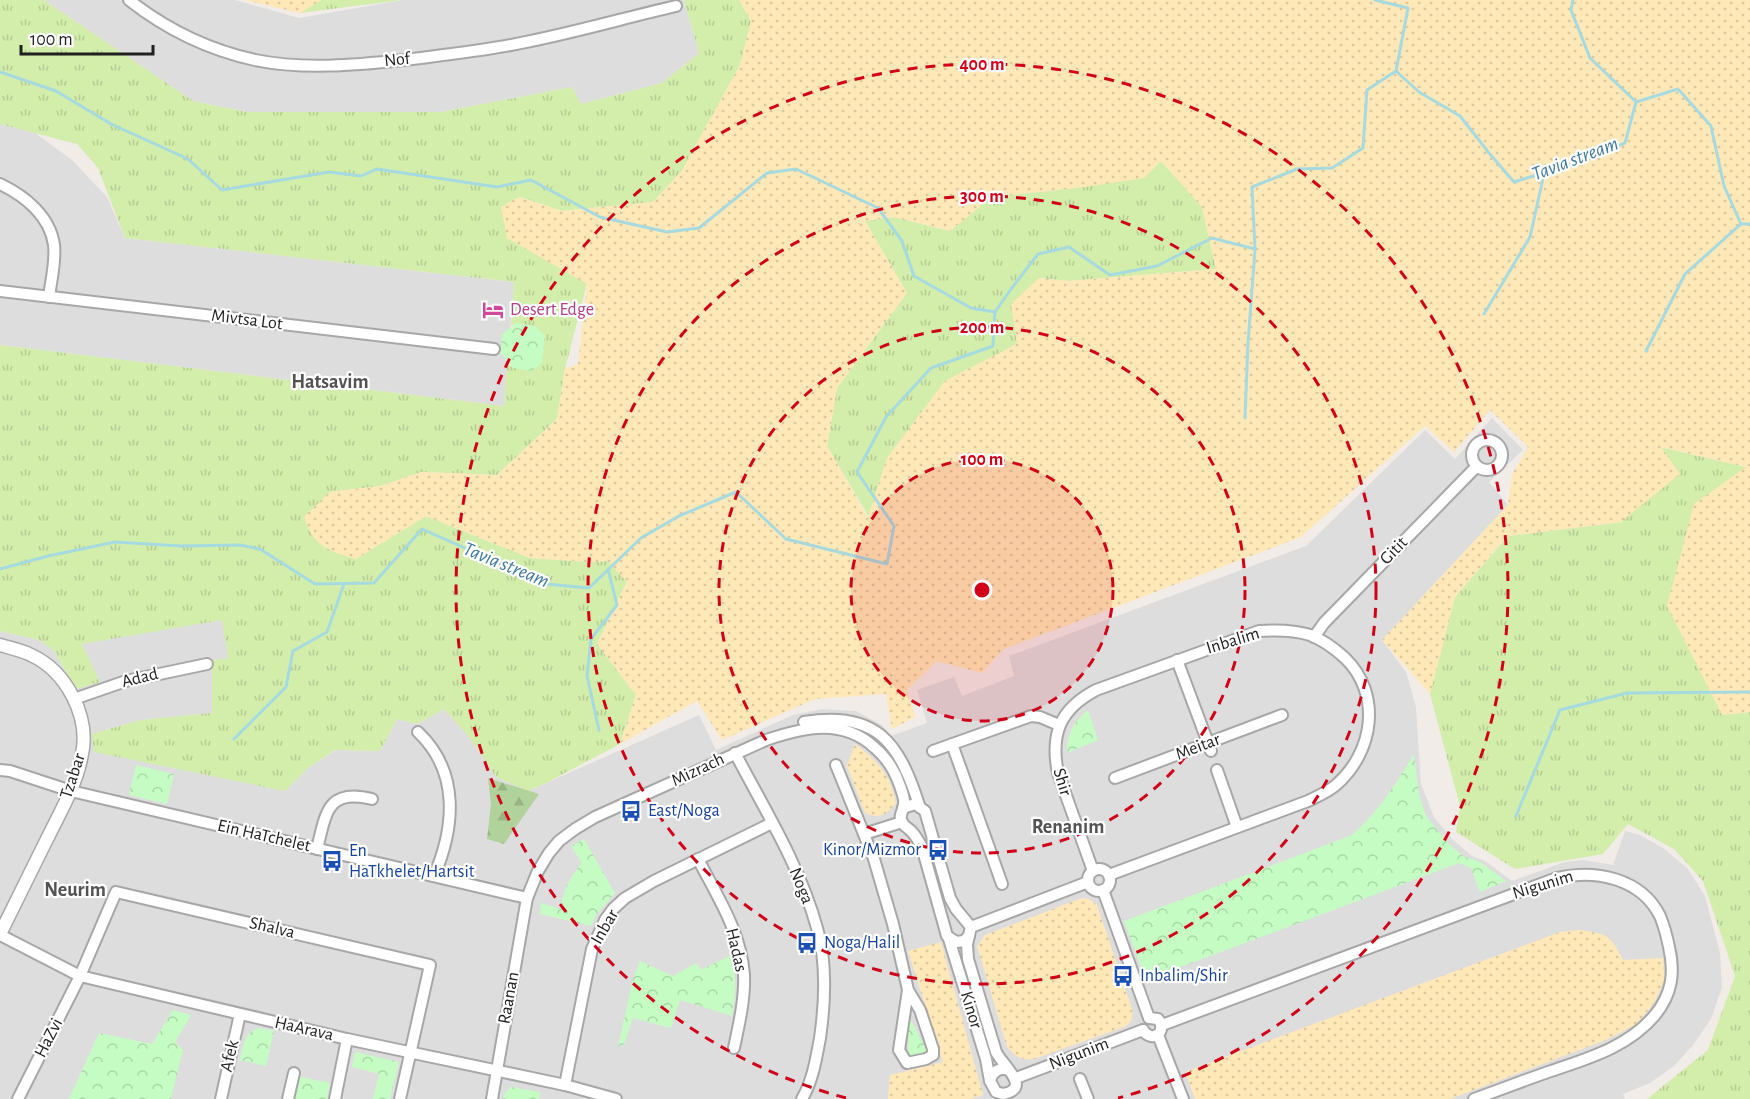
<svg xmlns="http://www.w3.org/2000/svg" width="1750" height="1099" font-family="'Alegreya Sans',sans-serif">
<defs>
<pattern id="grass-tufts" width="24" height="20" patternUnits="userSpaceOnUse" patternTransform="scale(1.5)"><rect width="24" height="20" fill="#d3edab"/><path d="M3 7l-1-3M5 7V3M7 7l1-3M15 17l-1-3M17 17v-4M19 17l1-3" fill="none" stroke="#b5cb93"/></pattern>
<pattern id="forest-firs" width="22" height="20" patternUnits="userSpaceOnUse" patternTransform="scale(1.5)"><rect width="22" height="20" fill="#b1d29a"/><path d="M5 1l3.5 6h-7zM16 11l3.5 6h-7z" fill="#98b484"/></pattern>
<pattern id="sand-dots" width="8" height="8" patternUnits="userSpaceOnUse" patternTransform="scale(1.5)"><rect width="8" height="8" fill="#ffe8b7"/><path d="M2 2h.1M6 6h.1" fill="none" stroke="#dac79d" stroke-width="1.8" stroke-linecap="round"/></pattern>
<pattern id="park-crowns" width="20" height="18" patternUnits="userSpaceOnUse" patternTransform="scale(1.5)"><rect width="20" height="18" fill="#c5fcc3"/><path d="M2 6a3 3 0 1 1 6 0M12 15a3 3 0 1 1 6 0" fill="none" stroke="#a9d8a7"/></pattern>
</defs>
<rect width="100%" height="100%" fill="#f1ece7"/>
<g fill="#dedddd">
<polygon points="44,0 235,0 299,18 403,0 684,0 699,53 662,83 581,104 572,87 441,112 247,112 193,101"/>
<polygon points="0,121 27,127 72,160 107,197 125,238 514,282 504,406 0,345"/>
<polygon points="1492,418 1523,450 1489,482 1508,505 1382,640 1406,672 1416,707 1421,784 1434,817 1452,839 1472,856 1485,861 1512,881 1565,862 1583,860 1613,865 1625,831 1640,835 1663,848 1688,869 1705,896 1720,953 1722,987 1711,1019 1693,1045 1674,1066 1650,1083 1623,1094 1625,1099 0,1099 0,631 39,640 54,651 76,689 81,644 222,619 229,659 212,661 213,713 140,720 92,734 285,791 308,768 336,750 380,751 397,719 417,724 444,709 469,737 496,777 535,788 699,715 716,750 793,715 823,709 856,711 882,725 891,736 927,723 917,690 954,677 962,696 1014,676 1009,656 1306,546 1425,430 1455,459"/>
</g>
<g fill="url(#grass-tufts)">
<polygon points="0,0 44,0 193,101 247,112 441,112 572,87 581,104 662,83 699,53 684,0 739,0 751,21 740,65 681,172 653,202 562,211 520,197 507,238 587,283 565,369 557,419 497,475 422,472 380,486 330,492 356,559 426,516 530,558 591,562 608,561 627,581 597,644 636,695 620,744 548,782 528,791 496,777 469,737 444,709 417,724 397,719 380,751 335,750 308,768 285,791 94,752 92,734 140,720 212,713 212,660 228,658 222,620 82,644 100,682 76,689 54,651 39,640 0,631 0,345 504,406 507,363 513,368 517,323 511,326 514,282 125,238 98,168 77,144 0,124"/>
<polygon points="321,0 402,0 300,13"/>
<polygon points="1161,161 1202,207 1216,269 1068,281 1039,278 1017,344 945,381 887,458 869,517 827,446 837,388 907,293 865,221 894,217 950,231 991,197 1058,190"/>
<polygon points="1660,447 1746,467 1722,715 1750,712 1750,1099 1647,1099 1708,1050 1735,976 1703,881 1674,849 1628,824 1603,854 1515,869 1456,832 1460,806 1430,694 1455,597 1508,536 1622,522"/>
</g>
<polygon fill="url(#forest-firs)" points="488,778 539,794 504,844 487,839 491,804"/>
<g fill="url(#sand-dots)" fill-rule="evenodd">
<polygon points="245,0 321,0 300,13"/>
<path d="M739,0h1011v712l-28,3 -55,-109 27,-102 52,-37 -85,-20 19,27 -59,48 -114,14 -52,61 -25,97 -48,-54 126,-135 4,-31 16,-27 -38,-37 -36,42 -29,-26 -124,111 -297,112 -22,24 -45,-12 -30,29 8,27 -23,12 -6,-35 -71,5 -93,41 -25,-39 -77,43 16,-49 -39,-51 30,-62 -19,-21 -17,1 -61,-4 -104,-42 -70,43c-27,-8 -43,-12 -52,-42l26,-25 50,-6 42,-14 75,3 60,-56 8,-50 13,-5 9,-80 -80,-46 -6,-31 18,-10 43,14 91,-9 28,-30 59,-107 11,-44zM1161,161l41,46 14,62 -148,12 -29,-3 -28,26 6,40 -72,37 -58,77 -19,59 -41,-71 10,-58 70,-95 -42,-72 29,-4 56,14 41,-34 94,-10 59,-9z"/>
<path d="M855,744c23,17 35,30 41,59 -8,11 -17,17 -31,10l-18,-47z"/>
<path d="M1082,898l7,1 8,6 34,101c3,9 2,16 -7,21l-90,32c-13,2 -19,-3 -27,-12l-30,-101 8,-11z"/>
<path d="M1581,930c27,4 30,6 42,30l40,-2 2,21 -11,24 -17,21 -31,16 -156,59h-255l-10,-27 375,-140z"/>
<polygon points="941,942 983,1095 970,1099 888,1099 890,1075 943,1062 908,951"/>
</g>
<g fill="url(#park-crowns)">
<polygon points="517,323 535,326 545,335 542,363 531,371 513,368 501,353 502,334"/>
<path d="M1088,710l10,30 -31,13c-1,-19 7,-31 21,-43z"/>
<path d="M1414,754l5,41 7,21 21,26 16,14 17,6 26,19 -26,11 -9,-24 -12,-5 -313,117 -22,-59 228,-86c28,-25 43,-50 62,-81z"/>
<polygon points="136,765 174,774 167,804 129,795"/>
<path d="M584,839l31,54 -19,22 -5,11 -51,-12 1,-11 19,6c3,-18 10,-32 22,-46l-11,-17z"/>
<path d="M733,954c3,22 3,40 -1,62l-52,-16 -9,28 -38,-10 -9,26 -6,3 15,-68 7,-18 33,15 23,-13 5,7z"/>
<polygon points="173,1010 191,1015 175,1042 183,1050 171,1099 69,1099 99,1033 152,1044"/>
<polygon points="909,1017 927,1051 918,1058 908,1058"/>
<path d="M260,1028l14,3 -8,35 -26,-6c3,-14 4,-28 20,-32z"/>
<polygon points="355,1052 399,1062 390,1099 373,1099 379,1074 352,1067"/>
<polygon points="296,1076 330,1083 327,1099 292,1099"/>
<polygon points="511,1087 540,1092 539,1099 503,1099 505,1093"/>
</g>
<g fill="none" stroke-linecap="round" stroke-linejoin="round">
<g stroke="#a5dae0" stroke-width="3">
<polyline points="1375,0 1408,8 1396,71"/>
<polyline points="1573,0 1571,10 1590,58 1636,102"/>
<polyline points="0,72 56,91 111,124 188,159 222,190 329,172 361,176 377,169 497,187 531,180 600,217 667,232 699,228 767,173 796,169 878,208 902,241 914,276 971,308 995,312"/>
<polyline points="1484,314 1530,237 1544,174"/>
<polyline points="1646,351 1685,274 1741,224"/>
<polyline points="1245,418 1248,343 1255,250"/>
<polyline points="0,569 48,556 115,542 181,546 240,545 260,549 315,584 374,583 422,529 546,584 589,588 641,538 679,516 736,492 786,539 887,564 894,526 857,472 886,417 931,368 993,346 995,312 1011,289 1038,254 1069,247 1110,275 1157,266 1212,238 1255,249 1252,187 1297,169 1332,168 1363,148 1367,90 1396,71 1419,92 1460,116 1489,153 1514,182 1585,160 1625,143 1636,102 1678,89 1711,126 1724,186 1741,224 1750,224"/>
<polyline points="599,730 587,676 591,639 617,605 608,569"/>
<polyline points="234,739 286,687 293,651 327,632 344,584"/>
<polyline points="1516,816 1560,710 1627,693 1750,692"/>
</g>
<defs>
<g id="minor">
<path d="M129,0c37,29 80,50 126,60 49,10 100,5 149,0 39,-5 79,-9 117,-17 52,-10 103,-25 155,-37"/>
<path d="M0,184c25,12 50,32 54,61 2,17 -3,35 -5,52"/>
<polyline points="0,291 494,349"/>
<circle cx="1487" cy="455" r="15"/>
<polyline points="1314,637 1324,623 1477,466"/>
<polyline points="1177,660 1211,751"/>
<polyline points="74,699 126,681 207,664"/>
<path d="M804,722c72,-12 95,20 115,83"/>
<path d="M418,732c42,40 37,95 16,144"/>
<polyline points="952,744 1002,884"/>
<polyline points="933,751 1031,716 1040,717 1059,725"/>
<path d="M735,753c30,57 65,113 82,175 10,34 8,75 3,110 -4,21 -7,42 -18,61"/>
<polyline points="836,765 874,859 893,924 908,990 920,1010 933,1049 933,1055 926,1059 907,1063 899,1050 908,990"/>
<polyline points="0,770 10,771 71,791 527,898"/>
<polyline points="1217,770 1237,827"/>
<polyline points="1115,778 1282,715"/>
<path d="M903,808l12,-4 10,7 25,87 6,11 15,18 -4,17 1,15 28,93c6,13 37,36 7,42l-7,-2 -6,-11c2,-10 10,-14 19,-11"/>
<polyline points="864,834 902,822"/>
<path d="M317,849c9,-36 10,-61 55,-50"/>
<path d="M698,859c19,37 43,73 46,116 1,24 -5,49 -10,73"/>
<circle cx="1099" cy="880" r="11"/>
<path d="M1093,871l-35,-98c-8,-39 2,-64 38,-83l163,-59c17,-1 35,-1 51,4 13,5 24,13 35,23 37,36 29,94 -9,127 -8,7 -18,11 -28,16l-199,74"/>
<polyline points="1103,890 1149,1018"/>
<polyline points="971,927 1088,882"/>
<polyline points="0,935 80,976 347,1039 565,1085 616,1099"/>
<polyline points="949,939 986,1059 990,1081"/>
<path d="M1162,1025l395,-147c38,-9 84,0 103,38 4,10 7,21 9,31 6,26 3,47 -14,68 -27,32 -66,43 -104,56 -26,9 -52,19 -77,28"/>
<path d="M1143,1030c9,14 25,2 15,-11l-9,-1"/>
<polyline points="1158,1035 1183,1099"/>
<polyline points="1016,1078 1143,1030"/>
<polyline points="1080,1079 1088,1099"/>
<polyline points="565,1085 592,949 605,920 613,909 625,898 654,881 772,823"/>
<polyline points="18,1099 80,976 116,892 430,965 400,1099"/>
<polyline points="221,1099 240,1014"/>
<polyline points="288,1099 294,1073"/>
<polyline points="335,1099 347,1039"/>
<path d="M492,1099l35,-201 11,-27 11,-18 10,-12 16,-12 20,-12 171,-77c38,-13 77,-22 109,8 12,10 20,23 25,38 2,6 5,13 4,18 0,7 -6,11 -2,18 2,5 7,6 10,10 4,4 7,10 10,15l25,89 9,6 8,-1 5,-5"/>
</g>
<path id="tertiary" d="M0,645c10,3 21,5 31,10 35,16 59,61 51,99 -5,29 -20,55 -33,81 -16,33 -33,66 -49,99"/>
</defs>
<use href="#minor" stroke="#a7a7a7" stroke-width="14"/>
<use href="#tertiary" stroke="#a7a7a7" stroke-width="15"/>
<use href="#minor" stroke="#fff" stroke-width="10"/>
<use href="#tertiary" stroke="#fff" stroke-width="12"/>
</g>
<circle cx="982" cy="590" r="131" fill="#d10018" fill-opacity=".12"/>
<g fill="none" stroke="#d10018" stroke-width="3" stroke-dasharray="10 8">
<circle cx="982" cy="590" r="131"/>
<circle cx="982" cy="590" r="263"/>
<circle cx="982" cy="590" r="394"/>
<path d="M846 1098A526 526 0 1 1 1118 1098"/>
</g>
<defs>
<symbol id="hotel-bare" viewBox="-9 -9 18 18"><path d="M-6-4.5h1.5V1H6V5H4.5V3h-9V5H-6ZM-4 0a1.8 1.8 0 1 1 3.6 0ZM.5 0V-2.5h3Q6-2.5 6 0Z" fill="#d1479c" stroke="#fff" stroke-width="2.5" paint-order="stroke"/></symbol>
<symbol id="bus-bare" viewBox="-9 -9 18 18"><path d="M-5-6H5V4H4V6H2V4H-2V6H-4V4H-5ZM-3.5-4V0h7V-4ZM-3.5 1.2v1.5H-2V1.2ZM2 1.2v1.5H3.5V1.2Z" fill="#1a4fb4" stroke="#fff" stroke-width="2.5" paint-order="stroke"/></symbol>
</defs>
<g fill-rule="evenodd">
<use href="#hotel-bare" x="478" y="295" width="30" height="30"/>
<use href="#bus-bare" x="616" y="796" width="30" height="30"/>
<use href="#bus-bare" x="923" y="835" width="30" height="30"/>
<use href="#bus-bare" x="317" y="846" width="30" height="30"/>
<use href="#bus-bare" x="792" y="928" width="30" height="30"/>
<use href="#bus-bare" x="1108" y="961" width="30" height="30"/>
</g>
<g text-anchor="middle" dominant-baseline="central" stroke-width="4.5" stroke-linejoin="round" paint-order="stroke">
<g font-size="18" fill="#202020" stroke="#fff">
<text transform="translate(397 60) rotate(-6)">Nof</text>
<text transform="translate(247 320) rotate(7)">Mivtsa Lot</text>
<text transform="translate(1394 551) rotate(-46)">Gitit</text>
<text transform="translate(1233 641) rotate(-17)">Inbalim</text>
<text transform="translate(140 678) rotate(-14)">Adad</text>
<text transform="translate(1198 747) rotate(-21)">Meitar</text>
<text transform="translate(698 770) rotate(-25)">Mizrach</text>
<text transform="translate(73 776) rotate(-72)">Tzabar</text>
<text transform="translate(1062 782) rotate(73)">Shir</text>
<text transform="translate(264 836) rotate(13)">Ein HaTchelet</text>
<text transform="translate(1543 885) rotate(-17)">Nigunim</text>
<text transform="translate(801 886) rotate(68)">Noga</text>
<text transform="translate(605 927) rotate(-60)">Inbar</text>
<text transform="translate(272 928) rotate(13)">Shalva</text>
<text transform="translate(736 950) rotate(77)">Hadas</text>
<text transform="translate(509 998) rotate(-80)">Raanan</text>
<text transform="translate(971 1010) rotate(73)">Kinor</text>
<text transform="translate(304 1029) rotate(13)">HaArava</text>
<text transform="translate(49 1038) rotate(-63)">HaZvi</text>
<text transform="translate(1079 1054) rotate(-21)">Nigunim</text>
<text transform="translate(230 1056) rotate(-77)">Afek</text>
</g>
<g font-size="18" fill="#b23c85" stroke="#fff" text-anchor="start">
<text x="510" y="310">Desert Edge</text>
</g>
<g font-size="18" fill="#164399" stroke="#fff" text-anchor="start">
<text x="648" y="811">East/Noga</text>
<text x="921" y="850" text-anchor="end">Kinor/Mizmor</text>
<text x="349" y="851">En<tspan x="349" dy="21">HaTkhelet/Hartsit</tspan></text>
<text x="824" y="943">Noga/Halil</text>
<text x="1140" y="976">Inbalim/Shir</text>
</g>
<g font-size="20" font-style="italic" fill="#3f799c" stroke="#fff">
<text transform="translate(1575 159) rotate(-21)">Tavia stream</text>
<text transform="translate(506 565) rotate(22)">Tavia stream</text>
</g>
<g font-size="20" font-weight="bold" fill="#535353" stroke="#fff">
<text x="330" y="382">Hatsavim</text>
<text x="1068" y="827">Renanim</text>
<text x="75" y="890">Neurim</text>
</g>
</g>
<circle cx="982" cy="590" r="9" fill="#d10018" stroke="#fff" stroke-width="3"/>
<g font-size="18" text-anchor="middle" font-weight="bold" fill="#d10018" stroke="#fff" stroke-width="4.5" stroke-linejoin="round" paint-order="stroke">
<text x="982" y="70">400 m</text>
<text x="982" y="202">300 m</text>
<text x="982" y="333">200 m</text>
<text x="982" y="465">100 m</text>
</g>
<path d="M21 45v9h132v-9" fill="none" stroke="#202020" stroke-width="3"/>
<text x="30" y="45" font-size="18" fill="#202020" stroke="#ffffff" stroke-width="4.5" paint-order="stroke">100 m</text>
</svg>
